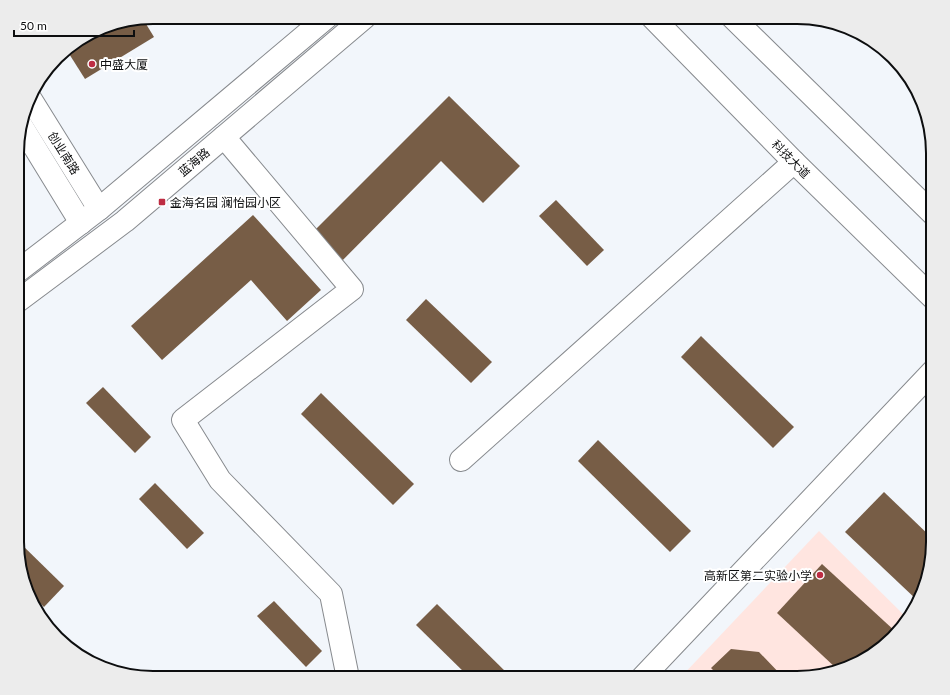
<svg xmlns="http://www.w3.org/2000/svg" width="950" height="695" font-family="Lato,'Noto Sans SC',sans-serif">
<rect width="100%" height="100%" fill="#f2f6fb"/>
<polygon fill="#ffe5e0" points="819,531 908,619 905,625 857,664 797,678 680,678"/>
<g fill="#775d46">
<polygon points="143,19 154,37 85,79 66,49 101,27"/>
<polygon points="449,96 520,166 483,203 441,161 330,273 301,244"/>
<polygon points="556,200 604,250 587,266 539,216"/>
<polygon points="253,215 321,290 287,321 251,280 162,360 131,326"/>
<polygon points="426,299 492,362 471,383 406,320"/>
<polygon points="701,336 794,427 773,448 681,357"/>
<polygon points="103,387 151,437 135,453 86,403"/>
<polygon points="321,393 414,484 393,505 301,414"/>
<polygon points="598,440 691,531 670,552 578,461"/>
<polygon points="155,483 204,533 187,549 139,499"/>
<polygon points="884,492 933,539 933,550 926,586 918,601 845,532"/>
<polygon points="18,541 64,586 44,607 30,594 18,559"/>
<polygon points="822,564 896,632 857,664 837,669 777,613"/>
<polygon points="274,601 322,651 306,667 257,616"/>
<polygon points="437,604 512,678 470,678 416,625"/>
<polygon points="73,644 88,659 70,650 69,649"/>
<polygon points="731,649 759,652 784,678 715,678 718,675 711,668"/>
</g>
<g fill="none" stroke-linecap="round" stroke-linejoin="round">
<defs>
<g id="minor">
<polyline points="30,98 99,209"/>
<polyline points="21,125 81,223"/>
<polyline points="224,137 352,289 183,420 220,480 331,594 348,678"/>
<polyline points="18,271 99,209 327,17"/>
<polyline points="18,301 125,221 365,17"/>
<polyline points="461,460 794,162"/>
<polyline points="642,678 933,371"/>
</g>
<g id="major">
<polyline points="652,17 794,162 933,298"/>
<polyline points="732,17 933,214"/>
</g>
</defs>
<use href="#minor" stroke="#878a8e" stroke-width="24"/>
<use href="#major" stroke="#878a8e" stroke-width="24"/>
<use href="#minor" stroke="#fff" stroke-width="22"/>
<use href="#major" stroke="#fff" stroke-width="22"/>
</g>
<g fill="#be2d43" stroke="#fff" stroke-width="1.5">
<circle cx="92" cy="64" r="4"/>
<rect x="158" y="198" width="8" height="8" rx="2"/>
<circle cx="820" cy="575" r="4"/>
</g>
<g text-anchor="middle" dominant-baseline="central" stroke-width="4" stroke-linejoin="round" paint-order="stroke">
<g font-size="12" fill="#0d0e0f" stroke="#fff" text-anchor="start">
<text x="100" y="64">中盛大厦</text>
<text x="170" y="202">金海名园 澜怡园小区</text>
<text x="812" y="575" text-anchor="end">高新区第二实验小学</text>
</g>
<g font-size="12" fill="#0d0e0f" stroke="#fff">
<text transform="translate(64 153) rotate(58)">创业南路</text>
<text transform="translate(791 159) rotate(45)">科技大道</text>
<text transform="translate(194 162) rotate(-40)">蓝海路</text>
</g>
</g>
<path d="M0 0H950V695H0ZM153 24H797A129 129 0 0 1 926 153V542A129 129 0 0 1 797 671H153A129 129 0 0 1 24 542V153A129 129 0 0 1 153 24Z" fill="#ececec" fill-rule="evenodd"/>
<path fill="none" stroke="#0d0e0f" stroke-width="2" d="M153 24H797A129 129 0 0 1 926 153V542A129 129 0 0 1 797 671H153A129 129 0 0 1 24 542V153A129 129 0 0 1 153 24Z"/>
<path d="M14 30v6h120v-6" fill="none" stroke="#0d0e0f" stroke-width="2"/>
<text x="20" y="30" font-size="12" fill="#0d0e0f" stroke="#ffffff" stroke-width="3" paint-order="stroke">50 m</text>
</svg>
